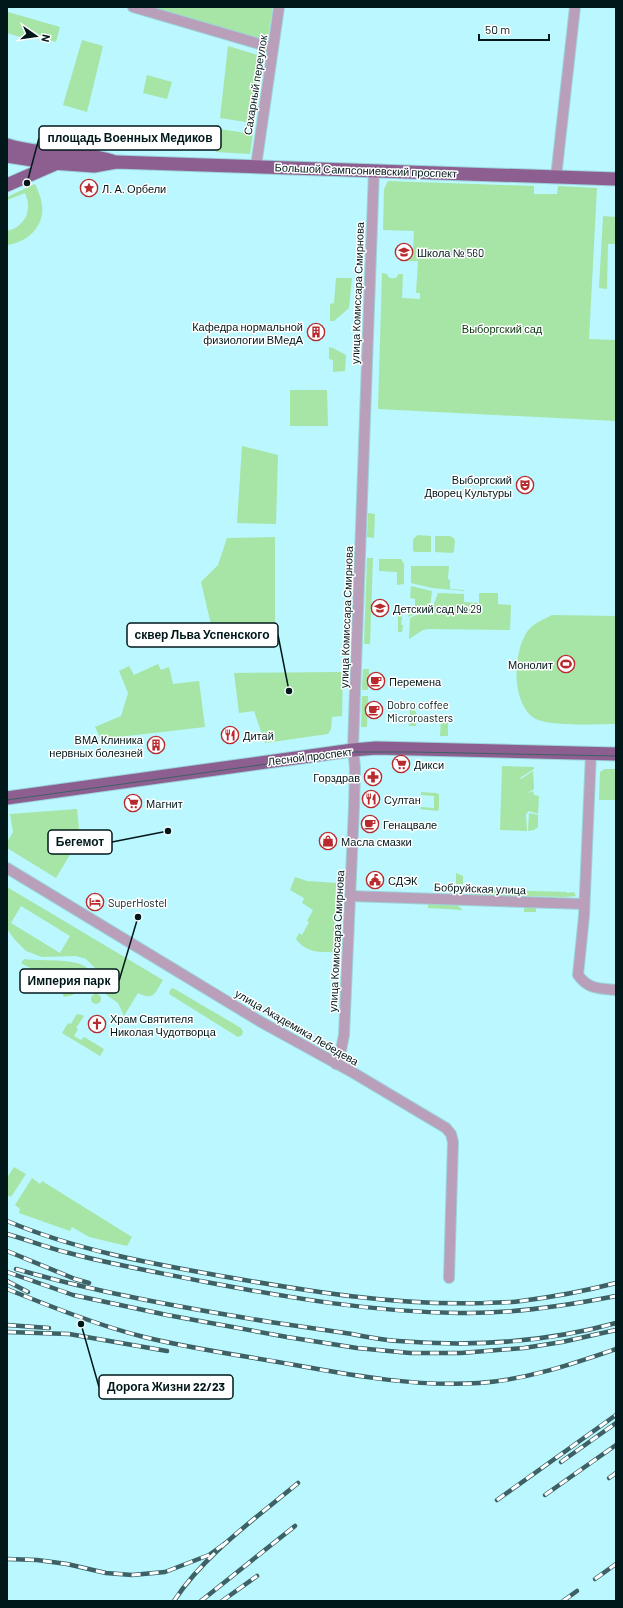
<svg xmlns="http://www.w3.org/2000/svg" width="623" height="1608" font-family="Barlow,sans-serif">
<rect width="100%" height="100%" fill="#baf7fe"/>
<g fill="#a6e5a6" fill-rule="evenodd">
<polygon points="149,7 273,7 268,38 265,41"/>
<polygon points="8,12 60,27 56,42 32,35 30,40 7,33"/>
<polygon points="82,40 103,46 87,112 63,105"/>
<polygon points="228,46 261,56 252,123 220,118"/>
<polygon points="147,75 172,82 167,99 143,93"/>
<polygon points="219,129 253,134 250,154 216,152"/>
<path d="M388,181l146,5v8h23l1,-8 39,2 -8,151 27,1v81l-238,-12 4,-136 5,1c1,4 5,6 10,3l1,-3h5l-1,24 18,1v-6h-4l2,-32h-15v-7l3,-3 7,-1 1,-19 -31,-1 1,-41z"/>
<path d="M35,184c3,7 6,13 7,21 3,21 -15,38 -35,40v-14c18,-4 26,-21 18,-38l-18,7v-3z"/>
<polygon points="603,216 616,217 616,244 608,244 607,289 599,288"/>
<polygon points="336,278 352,278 349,308 334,321 330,321 330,304 334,303"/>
<polygon points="329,347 333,348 346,355 345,371 333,372 333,360 329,359"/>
<polygon points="290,390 327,390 328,426 290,426"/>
<polygon points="242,446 278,455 276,524 237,523"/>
<polygon points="368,513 375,514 374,538 367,537"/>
<polygon points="418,535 431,536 431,552 415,552 413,551 413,539"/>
<polygon points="435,536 450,536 454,538 455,541 454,551 452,553 435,552"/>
<polygon points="275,537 275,623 213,633 201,582 218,565 227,538"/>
<polygon points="367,558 373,558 370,644 364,644"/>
<polygon points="379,559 401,559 404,564 404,584 397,585 397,572 379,571"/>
<polygon points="411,566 449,566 448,579 450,580 450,589 464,590 464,591 432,588 411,583"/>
<polygon points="411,586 432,591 430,607 420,606 419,612 408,617 409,611 415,612 415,599 410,598"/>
<polygon points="438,593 464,594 464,602 479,603 479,593 498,593 498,604 511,605 510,630 428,629 423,630 409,639 410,618 418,614 432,615 433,606"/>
<polygon points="398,611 403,611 401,625 403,625 402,632 398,632"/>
<path d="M552,615l64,1v108c-18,0 -68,3 -82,-6 -23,-16 -21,-65 -7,-86 6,-9 16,-12 25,-17z"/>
<polygon points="158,664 161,670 169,667 173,684 199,681 205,727 101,739 95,727 121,716 128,693 119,671 129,666 134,675"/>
<polygon points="363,669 369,669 368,690 362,690"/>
<polygon points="343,672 342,716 332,717 331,729 328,734 265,743 254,711 239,713 234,673"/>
<polygon points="362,696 368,696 367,727 361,727"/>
<polygon points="410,709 414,710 416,712 416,726 409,726"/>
<polygon points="441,718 448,718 448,736 440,736"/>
<polygon points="502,766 534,767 534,769 520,778 521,779 533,771 534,789 526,794 533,791 534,795 539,796 538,814 529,811 526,814 527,831 500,830"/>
<polygon points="605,769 616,769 616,800 599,800 600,772"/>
<polygon points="421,792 436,793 439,794 439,808 438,811 420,809 421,807 434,808 434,796 421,795"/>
<polygon points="77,809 80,838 56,878 7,848 7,842 13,832 10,814"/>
<polygon points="529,813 538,815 538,827 534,830 528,831"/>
<polygon points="456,873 463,876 463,884 456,884"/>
<path d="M295,877l12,4 29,2 -2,69c-15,0 -28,1 -38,-13l3,-6 3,2 7,-13 -2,-1 6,-11 -11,-7 2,-5 -14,-8z"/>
<path d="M7,887l156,93c-8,13 -9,21 -25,13l-14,23 -6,-13 -10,-7 -10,-10 -1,-16 -11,-11 -10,-3 -34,1 -16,-6 -11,-11 -8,-11zM21,906l49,30 -10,17 -49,-30z"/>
<polygon points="471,889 567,892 567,893 574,892 576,896 566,897 471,895"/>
<polygon points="428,904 457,905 463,910 428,908"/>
<rect x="524" y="906" width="12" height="6"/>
<path d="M24,959c18,3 59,-3 68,14 -5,13 -13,22 -28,24 -5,-17 -28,-25 -43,-34z"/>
<polygon points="173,988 241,1028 243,1032 242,1035 238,1037 169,994 170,990"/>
<circle cx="96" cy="999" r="5"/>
<polygon points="79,1014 84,1016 76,1028 78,1029 74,1036 81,1040 84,1037 104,1049 100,1056 62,1033 68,1023 71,1024 76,1015"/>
<polygon points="14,1167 26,1174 11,1197 7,1195 7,1178"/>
<polygon points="32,1178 40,1184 42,1181 132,1237 127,1246 89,1237 72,1227 70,1231 19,1213 20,1209 15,1205"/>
</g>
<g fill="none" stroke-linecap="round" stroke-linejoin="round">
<defs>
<g id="minor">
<polyline points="133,7 273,48"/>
<polyline points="256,166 279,7"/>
<polyline points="556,177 575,7"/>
<path d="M591,753l-7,163 -6,59c11,15 21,13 38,15"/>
<polyline points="7,868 261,1022 352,1072 446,1128 451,1134 453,1142 449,1278"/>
<polyline points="350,896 584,904"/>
<polyline points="336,1064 341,1050 344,1035 354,807 355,768 353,747 374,170"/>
</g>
<g id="major">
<path d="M7,145c34,11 71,5 105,16"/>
<polyline points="7,156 52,163 94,166 116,162 616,179"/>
<polyline points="7,185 55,164"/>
<polyline points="7,798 353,750 376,748 616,754"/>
</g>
</defs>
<use href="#minor" stroke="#9cd3da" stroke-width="12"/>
<use href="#major" stroke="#9cd3da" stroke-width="15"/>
<use href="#minor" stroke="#b99fba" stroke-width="10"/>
<use href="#major" stroke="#8d5f90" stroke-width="13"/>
<polyline stroke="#3d6165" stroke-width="1" points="7,800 354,752 413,752 616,756"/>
<defs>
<g id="rail">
<path d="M7,1221c69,29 141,42 214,55 87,15 174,30 263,27 12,-1 25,0 37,-2 32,-4 64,-10 95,-18"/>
<path d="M7,1234c21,6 41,14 62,19 45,12 92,20 137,29 84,16 167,30 253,31 52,1 106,-7 157,-17"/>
<polyline points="7,1251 75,1279 89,1283"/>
<path d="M16,1269c83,24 169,39 254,53 28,4 55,8 82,12 15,3 30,6 46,7 74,6 145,2 218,-18"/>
<polyline points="7,1272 73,1295 167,1315 287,1337 357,1348 410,1353 461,1353 524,1348 562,1342 616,1330"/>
<polyline points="7,1281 28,1292"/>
<path d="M7,1289c45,18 90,36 137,48 49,12 101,19 151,28 61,11 122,22 184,18 47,-3 93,-19 137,-34"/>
<polyline points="7,1325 49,1328"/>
<polyline points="7,1332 69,1334 167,1351"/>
<polyline points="561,1462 616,1423"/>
<polyline points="609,1478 616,1473"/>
<polyline points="545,1495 616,1445"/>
<polyline points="497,1500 616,1415"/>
<polyline points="7,1559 37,1560 67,1564 106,1573 132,1575 165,1572 209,1555 227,1542"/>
<polyline points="595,1579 616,1564"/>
<path d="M174,1601c30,-46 82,-83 124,-118"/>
<polyline points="201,1601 295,1526"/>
<polyline points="222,1601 257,1576"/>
<polyline points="563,1601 577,1591"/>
</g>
</defs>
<use href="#rail" stroke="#3d6165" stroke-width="4.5"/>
<use href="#rail" stroke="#fff" stroke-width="3" stroke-dasharray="9" stroke-linecap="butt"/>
</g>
<defs>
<symbol id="sight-ring" viewBox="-11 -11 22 22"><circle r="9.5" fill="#fff" stroke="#b92a2e" stroke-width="1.5"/><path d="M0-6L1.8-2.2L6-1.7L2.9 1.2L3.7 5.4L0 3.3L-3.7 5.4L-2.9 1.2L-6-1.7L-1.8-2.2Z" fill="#b92a2e"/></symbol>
<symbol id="school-ring" viewBox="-11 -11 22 22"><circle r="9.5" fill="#fff" stroke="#b92a2e" stroke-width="1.5"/><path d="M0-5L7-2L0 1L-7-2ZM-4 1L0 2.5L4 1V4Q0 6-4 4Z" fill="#b92a2e"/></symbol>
<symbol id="building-ring" viewBox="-11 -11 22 22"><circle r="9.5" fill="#fff" stroke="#b92a2e" stroke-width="1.5"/><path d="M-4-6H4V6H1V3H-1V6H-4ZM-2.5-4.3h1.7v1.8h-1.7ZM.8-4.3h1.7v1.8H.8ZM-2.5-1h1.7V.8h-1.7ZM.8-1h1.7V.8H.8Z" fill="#b92a2e"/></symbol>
<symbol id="theatre-ring" viewBox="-11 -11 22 22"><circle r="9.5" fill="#fff" stroke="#b92a2e" stroke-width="1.5"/><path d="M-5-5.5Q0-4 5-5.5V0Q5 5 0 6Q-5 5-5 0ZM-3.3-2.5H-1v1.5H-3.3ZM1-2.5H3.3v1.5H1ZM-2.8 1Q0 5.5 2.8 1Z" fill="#b92a2e"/></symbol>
<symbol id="stadium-ring" viewBox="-11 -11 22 22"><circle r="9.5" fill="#fff" stroke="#b92a2e" stroke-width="1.5"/><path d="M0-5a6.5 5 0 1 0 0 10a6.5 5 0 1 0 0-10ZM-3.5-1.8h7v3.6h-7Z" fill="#b92a2e"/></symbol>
<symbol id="cafe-ring" viewBox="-11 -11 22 22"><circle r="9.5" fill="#fff" stroke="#b92a2e" stroke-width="1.5"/><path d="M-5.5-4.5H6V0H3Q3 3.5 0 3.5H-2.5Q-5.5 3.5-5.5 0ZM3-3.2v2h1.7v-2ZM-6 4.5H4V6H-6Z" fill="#b92a2e"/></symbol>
<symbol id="restaurant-ring" viewBox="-11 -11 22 22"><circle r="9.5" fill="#fff" stroke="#b92a2e" stroke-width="1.5"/><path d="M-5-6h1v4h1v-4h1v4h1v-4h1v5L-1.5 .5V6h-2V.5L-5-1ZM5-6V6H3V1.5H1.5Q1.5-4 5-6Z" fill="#b92a2e"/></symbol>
<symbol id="supermarket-ring" viewBox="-11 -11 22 22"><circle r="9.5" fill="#fff" stroke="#b92a2e" stroke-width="1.5"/><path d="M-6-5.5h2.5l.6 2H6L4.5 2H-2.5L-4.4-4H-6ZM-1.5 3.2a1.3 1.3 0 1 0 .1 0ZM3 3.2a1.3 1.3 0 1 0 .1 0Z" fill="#b92a2e"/></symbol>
<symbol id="pharmacy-ring" viewBox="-11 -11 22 22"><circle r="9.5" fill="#fff" stroke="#b92a2e" stroke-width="1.5"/><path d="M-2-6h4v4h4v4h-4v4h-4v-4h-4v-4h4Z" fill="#b92a2e"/></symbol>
<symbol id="shop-ring" viewBox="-11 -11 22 22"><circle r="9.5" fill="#fff" stroke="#b92a2e" stroke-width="1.5"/><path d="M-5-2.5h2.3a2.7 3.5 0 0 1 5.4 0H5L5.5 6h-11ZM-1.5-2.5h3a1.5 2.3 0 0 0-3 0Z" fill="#b92a2e"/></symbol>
<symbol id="civic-ring" viewBox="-11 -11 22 22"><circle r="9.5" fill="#fff" stroke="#b92a2e" stroke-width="1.5"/><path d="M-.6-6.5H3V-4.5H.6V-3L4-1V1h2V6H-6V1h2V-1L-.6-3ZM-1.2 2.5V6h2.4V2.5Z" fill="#b92a2e"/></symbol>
<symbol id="hotel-ring" viewBox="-11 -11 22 22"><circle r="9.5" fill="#fff" stroke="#b92a2e" stroke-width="1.5"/><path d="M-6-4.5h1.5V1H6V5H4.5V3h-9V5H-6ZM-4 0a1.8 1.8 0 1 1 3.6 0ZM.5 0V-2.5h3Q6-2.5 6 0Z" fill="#b92a2e"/></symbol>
<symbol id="church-ring" viewBox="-11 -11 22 22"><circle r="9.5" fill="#fff" stroke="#b92a2e" stroke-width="1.5"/><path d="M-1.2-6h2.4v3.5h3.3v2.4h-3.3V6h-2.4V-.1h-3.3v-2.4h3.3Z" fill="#b92a2e"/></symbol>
</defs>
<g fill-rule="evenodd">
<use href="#sight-ring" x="79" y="178" width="20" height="20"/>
<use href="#school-ring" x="394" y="242" width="20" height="20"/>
<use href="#building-ring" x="306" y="322" width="20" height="20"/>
<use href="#theatre-ring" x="515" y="475" width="20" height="20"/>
<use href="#school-ring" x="370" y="598" width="20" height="20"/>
<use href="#stadium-ring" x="556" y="654" width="20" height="20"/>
<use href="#cafe-ring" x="366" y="671" width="20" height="20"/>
<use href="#cafe-ring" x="364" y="700" width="20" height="20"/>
<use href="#restaurant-ring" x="220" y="725" width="20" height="20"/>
<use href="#building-ring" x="146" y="735" width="20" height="20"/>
<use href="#supermarket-ring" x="391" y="754" width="20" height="20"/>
<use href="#pharmacy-ring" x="363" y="767" width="20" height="20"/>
<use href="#restaurant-ring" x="361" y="789" width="20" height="20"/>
<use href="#supermarket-ring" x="123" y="793" width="20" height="20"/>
<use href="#cafe-ring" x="360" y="814" width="20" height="20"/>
<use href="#shop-ring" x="318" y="831" width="20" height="20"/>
<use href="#civic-ring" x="365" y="870" width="20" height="20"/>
<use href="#hotel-ring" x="85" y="892" width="20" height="20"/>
<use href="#church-ring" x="87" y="1014" width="20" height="20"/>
</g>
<g text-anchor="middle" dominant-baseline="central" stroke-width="3" stroke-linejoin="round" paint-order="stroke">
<g font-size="11" fill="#01181b" stroke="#fff">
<text transform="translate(255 85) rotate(-81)">Сахарный переулок</text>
<text transform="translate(366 170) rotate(2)">Большой Сампсониевский проспект</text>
<text transform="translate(357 293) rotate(-88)">улица Комиссара Смирнова</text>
<text transform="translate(346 617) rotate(-88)">улица Комиссара Смирнова</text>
<text transform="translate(310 756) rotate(-7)">Лесной проспект</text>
<text transform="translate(480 888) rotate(2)">Бобруйская улица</text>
<text transform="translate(336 941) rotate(-87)">улица Комиссара Смирнова</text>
<text transform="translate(297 1027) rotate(30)">улица Академика Лебедева</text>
</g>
<g font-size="11" fill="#01181b" stroke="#fff" text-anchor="start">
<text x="102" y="188">Л. А. Орбели</text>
<text x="417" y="252">Школа № 560</text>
<text x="303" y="326" text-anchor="end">Кафедра нормальной<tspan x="303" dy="13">физиологии ВМедА</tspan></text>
<text x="512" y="479" text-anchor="end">Выборгский<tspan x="512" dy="13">Дворец Культуры</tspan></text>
<text x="393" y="608">Детский сад № 29</text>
<text x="553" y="664" text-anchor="end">Монолит</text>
<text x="389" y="681">Перемена</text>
<text x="387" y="704">Dobro coffee<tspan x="387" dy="13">Microroasters</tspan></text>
<text x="243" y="735">Дитай</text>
<text x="143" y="739" text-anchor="end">ВМА Клиника<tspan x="143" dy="13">нервных болезней</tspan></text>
<text x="414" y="764">Дикси</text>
<text x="360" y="777" text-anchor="end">Горздрав</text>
<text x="384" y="799">Султан</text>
<text x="146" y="803">Магнит</text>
<text x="383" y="824">Генацвале</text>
<text x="341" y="841">Масла смазки</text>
<text x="388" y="880">СДЭК</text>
<text x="108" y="902">SuperHostel</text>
<text x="110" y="1018">Храм Святителя<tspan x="110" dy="13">Николая Чудотворца</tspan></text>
</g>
<g font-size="11" fill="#09370e" stroke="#fff">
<text x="502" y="328">Выборгский сад</text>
</g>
</g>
<path fill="none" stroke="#01181b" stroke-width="1.5" d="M27 183L39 138M289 691L278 635M168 831L112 842M138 917L119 981M81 1324L99 1387"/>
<g fill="#01181b" stroke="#fff" stroke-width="1.5">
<circle cx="27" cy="183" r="4"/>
<circle cx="289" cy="691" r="4"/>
<circle cx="168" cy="831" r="4"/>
<circle cx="138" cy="917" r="4"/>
<circle cx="81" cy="1324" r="4"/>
</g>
<g fill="#fff" stroke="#01181b" stroke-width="1.5">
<rect x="39" y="126" width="182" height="24" rx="4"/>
<rect x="127" y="623" width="151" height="24" rx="4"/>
<rect x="48" y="830" width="64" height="24" rx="4"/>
<rect x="20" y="969" width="99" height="24" rx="4"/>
<rect x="99" y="1375" width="134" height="24" rx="4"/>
</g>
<g font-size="12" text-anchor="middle" font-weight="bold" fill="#01181b">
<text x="130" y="142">площадь Военных Медиков</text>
<text x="202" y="639">сквер Льва Успенского</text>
<text x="80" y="846">Бегемот</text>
<text x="69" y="985">Империя парк</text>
<text x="166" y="1391">Дорога Жизни 22/23</text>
</g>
<rect width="623" height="1608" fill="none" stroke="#01181b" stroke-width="16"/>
<g transform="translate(36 36) rotate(103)" stroke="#ffffff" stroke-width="3" paint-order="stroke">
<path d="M0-3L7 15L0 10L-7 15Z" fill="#01181b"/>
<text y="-6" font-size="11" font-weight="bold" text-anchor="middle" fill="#01181b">N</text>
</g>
<path d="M479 34v6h70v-6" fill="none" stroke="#01181b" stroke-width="2"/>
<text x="485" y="34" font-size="12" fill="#01181b" stroke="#ffffff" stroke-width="3" paint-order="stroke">50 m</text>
</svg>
